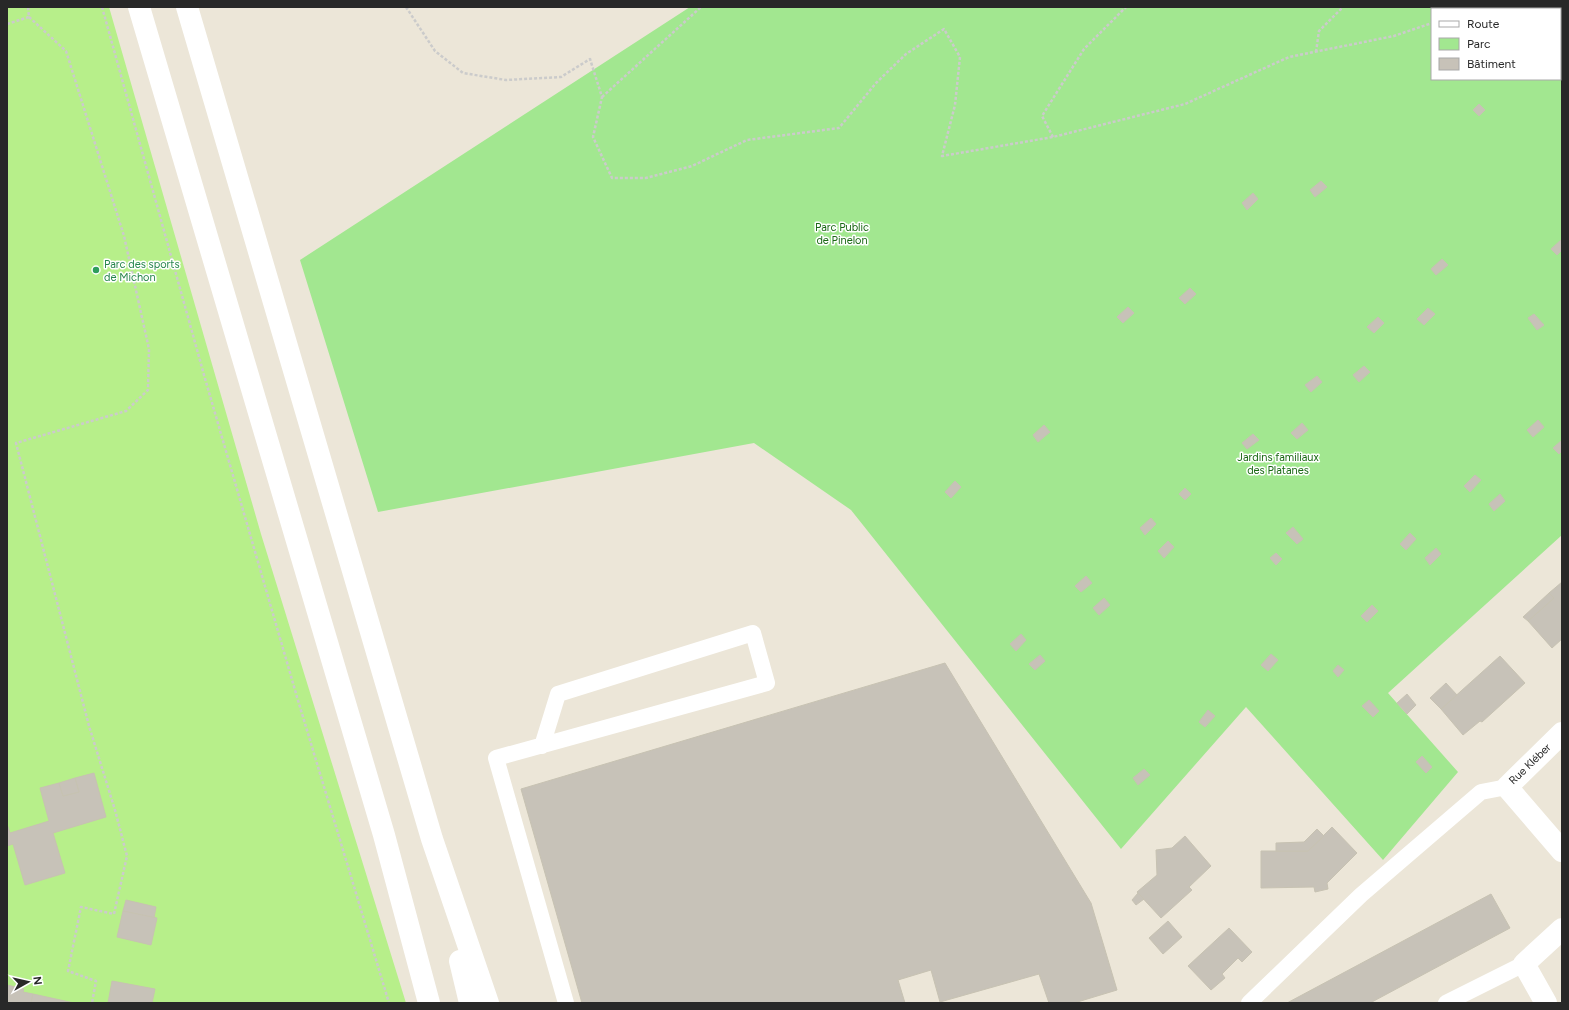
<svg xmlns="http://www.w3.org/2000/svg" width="1569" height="1010" font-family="Figtree,sans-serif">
<rect width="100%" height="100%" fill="#ece6d8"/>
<path fill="#a2e790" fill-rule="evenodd" d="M690,7h872v528l-174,158 70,79 -75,88 -137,-153 -125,142 -270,-339 -97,-67 -376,69 -78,-252zM1432,9h128v70h-128z"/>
<polygon fill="#b7ef8a" points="7,7 109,7 261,534 406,1003 7,1003"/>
<g fill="#c7c2b8" stroke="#c7c2b2">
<polygon points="1479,104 1485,110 1479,116 1473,110"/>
<polygon points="1321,181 1327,187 1315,197 1310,190"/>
<polygon points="1253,193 1258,199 1247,210 1242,203"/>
<polygon points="1562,239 1562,250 1557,255 1551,249"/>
<polygon points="1442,259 1448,265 1436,275 1431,269"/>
<polygon points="1190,288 1196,294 1185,304 1179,298"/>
<polygon points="1128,307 1134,313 1123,323 1117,317"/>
<polygon points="1428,308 1435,314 1424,325 1417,319"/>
<polygon points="1534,314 1544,325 1537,330 1528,318"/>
<polygon points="1378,317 1384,323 1374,333 1367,327"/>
<polygon points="1364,366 1370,372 1359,382 1353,375"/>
<polygon points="1317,376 1322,382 1311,392 1305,385"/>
<polygon points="1538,420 1544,427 1533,437 1527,430"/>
<polygon points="1302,423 1308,430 1297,439 1291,433"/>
<polygon points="1044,425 1050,432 1038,442 1033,435"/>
<polygon points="1253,434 1259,440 1247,449 1242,443"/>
<polygon points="1562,440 1562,451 1559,454 1553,448"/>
<polygon points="1475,475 1481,480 1470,492 1464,486"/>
<polygon points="955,481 961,487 951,498 945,492"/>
<polygon points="1185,488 1191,494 1185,500 1179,494"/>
<polygon points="1500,494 1505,501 1494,511 1489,504"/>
<polygon points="1151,518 1156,524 1145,535 1140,528"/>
<polygon points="1293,527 1303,539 1297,544 1286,533"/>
<polygon points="1410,533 1416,539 1406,550 1400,544"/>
<polygon points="1168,541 1174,547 1164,558 1158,551"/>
<polygon points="1436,548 1441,554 1430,565 1425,558"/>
<polygon points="1276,553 1282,559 1276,565 1270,558"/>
<polygon points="1086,576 1092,583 1081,592 1075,586"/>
<polygon points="1562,582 1562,639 1552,648 1528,621 1554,598 1549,593"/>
<polygon points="1549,593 1554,598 1528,621 1523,617"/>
<polygon points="1104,598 1110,605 1099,615 1093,608"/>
<polygon points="1372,605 1378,611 1367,622 1361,616"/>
<polygon points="1021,634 1026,640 1016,651 1010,644"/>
<polygon points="1271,654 1278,660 1268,671 1261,665"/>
<polygon points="1040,655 1045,661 1035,670 1029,664"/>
<polygon points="1500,656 1525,683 1482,722 1480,721 1463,735 1441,709"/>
<polygon points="945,663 1091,903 1117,990 1074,1003 1049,1003 1039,974 940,1002 931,970 898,980 905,1003 582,1003 521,789"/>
<polygon points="1338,665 1344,670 1338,677 1333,671"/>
<polygon points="1446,683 1457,695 1441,709 1430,698"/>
<polygon points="1407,694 1416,705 1407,714 1397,703"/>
<polygon points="1369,700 1379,711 1373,717 1362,706"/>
<polygon points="1208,710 1215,716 1205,727 1199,722"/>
<polygon points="1422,756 1432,767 1426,773 1416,762"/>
<polygon points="1144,769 1150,775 1138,785 1133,778"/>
<polygon points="94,773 106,817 53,833 65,873 25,885 13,844 7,846 7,824 10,833 49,821 40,788 59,783 63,796 79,792 75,778"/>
<polygon points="75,778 79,792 63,796 59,783"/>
<polygon points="1332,827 1357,853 1327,883 1328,889 1315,892 1314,887 1261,888 1261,851 1308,851"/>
<polygon points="1317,829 1324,836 1308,851 1276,851 1276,843 1304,842"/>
<polygon points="1185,836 1211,866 1189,887 1192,890 1161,918 1137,892 1157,875 1156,850 1172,848"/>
<polygon points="1138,893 1144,899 1136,905 1132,900"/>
<polygon points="1491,894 1510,928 1370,1003 1287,1003"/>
<polygon points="126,900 156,907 154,918 123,911"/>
<polygon points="123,911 157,918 151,945 117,937"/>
<polygon points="1168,921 1182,937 1163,954 1149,938"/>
<polygon points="1229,928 1252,952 1242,962 1238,958 1222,974 1225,978 1211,990 1188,966"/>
<polygon points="112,981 155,989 152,1003 108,1003"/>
<polygon points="7,985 24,989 23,992 33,994 31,1003 7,1003"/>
<polygon points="33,994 74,1003 31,1003"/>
</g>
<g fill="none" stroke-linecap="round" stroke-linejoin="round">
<g stroke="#cbcbcb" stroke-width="2.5" stroke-dasharray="3 2" stroke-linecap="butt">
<polyline points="102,7 204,375 297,697 389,1003"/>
<polyline points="406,7 435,51 463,73 506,80 561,77 590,59 602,97 593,137 612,178 646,178 692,166 747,140 839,128 876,83 906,54 944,29 960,57 955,105 942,156 1053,137 1185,104 1289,57 1394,36 1432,23"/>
<polyline points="1470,9 1476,7"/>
<polyline points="29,17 66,51 124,236 149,349 148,390 126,411 16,443 89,726 115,810 127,856 114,914 81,907 68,971 96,981 92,1003"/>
<polyline points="7,24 29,17 28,7"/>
<polyline points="1316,52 1319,31 1343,7"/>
<polyline points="602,97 701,7"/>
<polyline points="1053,137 1042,116 1084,49 1126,7"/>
</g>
<g stroke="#fff" stroke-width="16">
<polyline points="542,746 558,694 753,633 767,683 496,758 566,1003"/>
<polyline points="1249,1003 1361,895 1481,792 1507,787"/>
<polyline points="1446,1003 1524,964"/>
</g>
<g stroke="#fff" stroke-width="22">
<polyline points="1562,733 1507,787 1562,851"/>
<polyline points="1546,1003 1524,964 1562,929"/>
</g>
<g stroke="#fff" stroke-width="22">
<polyline points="139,7 384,835 429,1003"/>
<polyline points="187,7 432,839 488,1003"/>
<polyline points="460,961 470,1003"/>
</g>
</g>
<circle fill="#2e9e5b" stroke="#fff" stroke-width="1.5" cx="96" cy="270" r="4"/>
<g text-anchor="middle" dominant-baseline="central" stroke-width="3" stroke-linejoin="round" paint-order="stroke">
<g font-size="11" fill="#1a6814" stroke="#fff">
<text x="842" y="227">Parc Public<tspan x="842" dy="13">de Pinelon</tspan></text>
<text x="1278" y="457">Jardins familiaux<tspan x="1278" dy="13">des Platanes</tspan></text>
</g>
<g font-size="11" fill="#27864d" stroke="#fff" text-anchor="start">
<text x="104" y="264">Parc des sports<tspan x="104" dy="13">de Michon</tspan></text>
</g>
<g font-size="11" fill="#282828" stroke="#fff">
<text transform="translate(1530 764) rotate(-44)">Rue Kléber</text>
</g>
</g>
<rect width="1569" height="1010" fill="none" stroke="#282828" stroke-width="16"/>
<rect x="1431" y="8" width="130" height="72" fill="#ffffff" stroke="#a9a9a9"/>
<rect x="1439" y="21" width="20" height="6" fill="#ffffff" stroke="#a9a9a9"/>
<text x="1467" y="28" font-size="12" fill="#282828">Route</text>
<rect x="1439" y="38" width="20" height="12" fill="#a2e790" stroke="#a9a9a9"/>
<text x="1467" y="48" font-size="12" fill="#282828">Parc</text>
<rect x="1439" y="58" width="20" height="12" fill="#c7c2b8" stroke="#a9a9a9"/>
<text x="1467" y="68" font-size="12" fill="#282828">Bâtiment</text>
<g transform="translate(28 982) rotate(82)" stroke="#ffffff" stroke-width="3" paint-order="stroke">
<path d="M0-3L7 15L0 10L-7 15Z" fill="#282828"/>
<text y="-6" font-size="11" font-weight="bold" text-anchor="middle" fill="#282828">N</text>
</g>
</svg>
